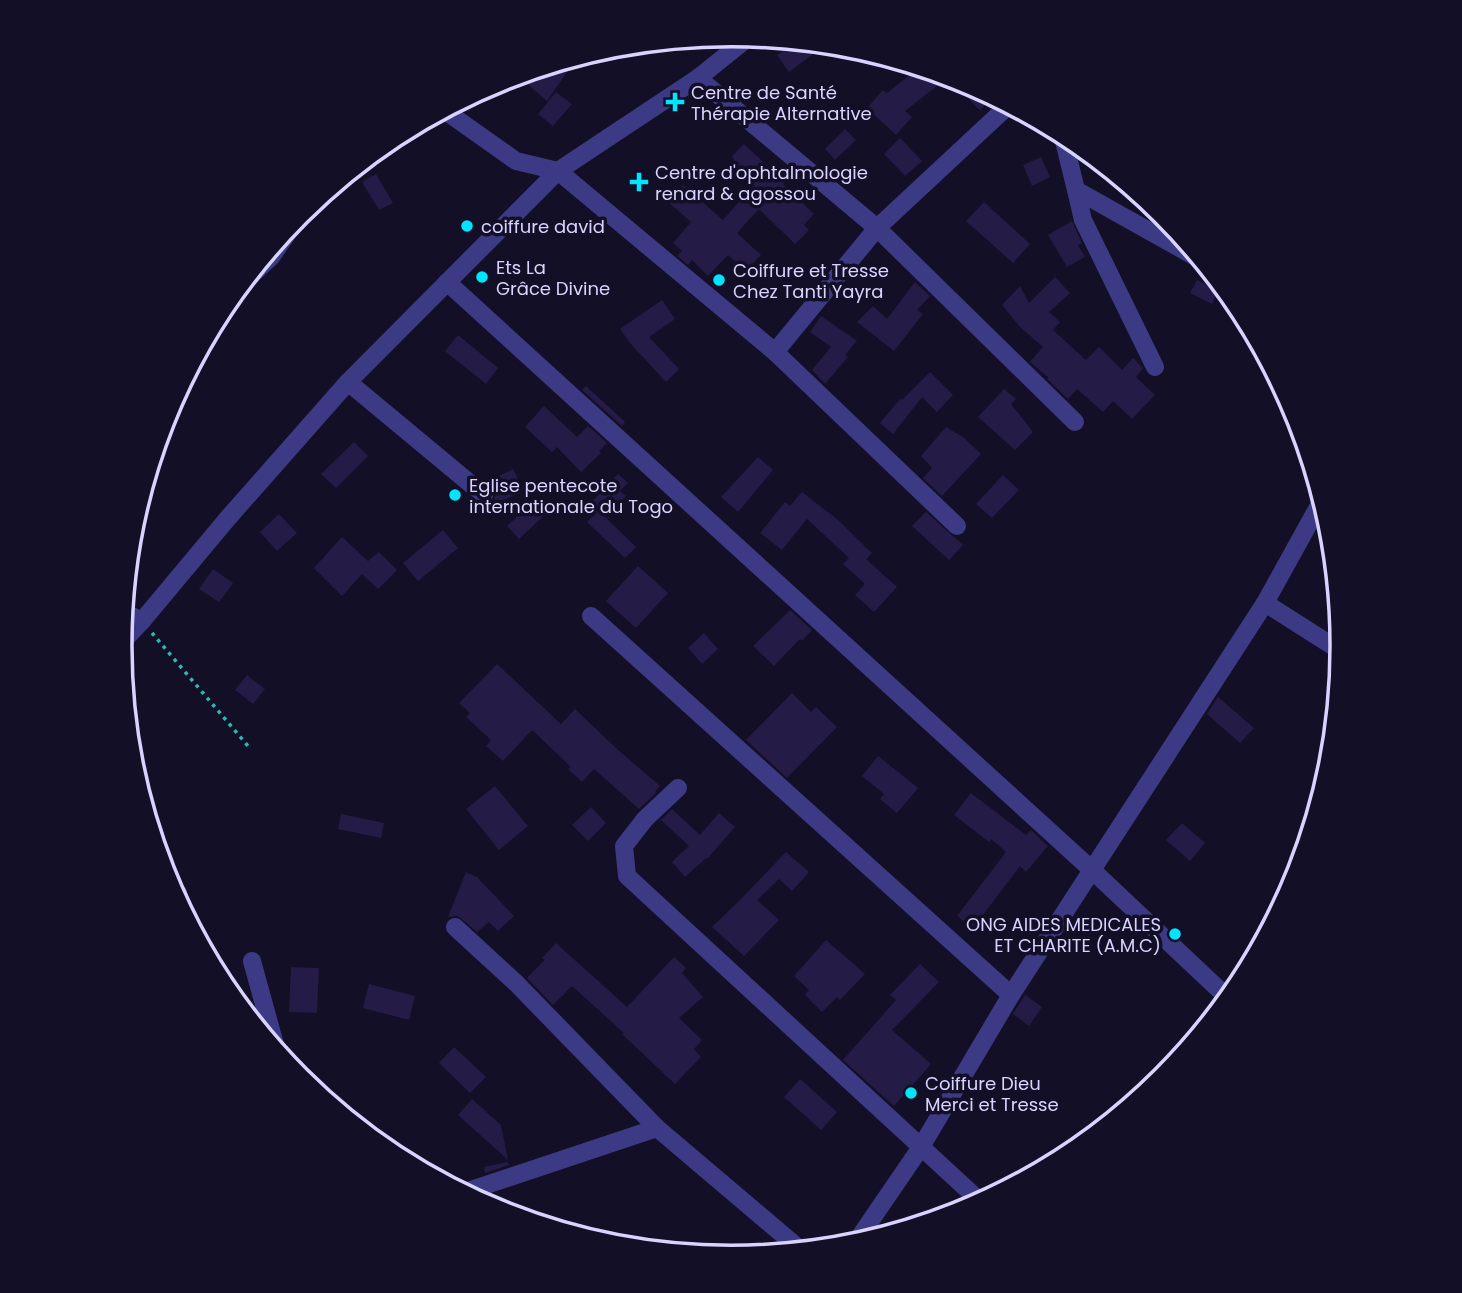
<svg xmlns="http://www.w3.org/2000/svg" width="1462" height="1293" font-family="Poppins,sans-serif">
<rect width="100%" height="100%" fill="#130f26"/>
<g fill="#241b47">
<polygon points="796,41 811,43 817,51 789,72 777,55"/>
<polygon points="558,63 567,72 547,101 524,81 535,70"/>
<polygon points="919,68 965,82 994,97 980,110 947,78 905,111 912,117 896,135 867,108 883,90 887,93"/>
<polygon points="556,92 572,104 553,126 538,114"/>
<polygon points="845,129 856,140 835,160 825,149"/>
<polygon points="900,138 922,161 905,176 884,154"/>
<polygon points="744,144 770,168 773,165 788,180 783,184 814,214 804,225 809,230 795,244 759,209 737,233 761,255 746,271 728,255 708,276 692,260 688,265 677,256 682,251 673,243 691,222 668,202 683,185 723,220 751,188 732,156"/>
<polygon points="1041,157 1050,177 1032,186 1023,165"/>
<polygon points="376,174 393,203 379,210 362,182"/>
<polygon points="984,202 1030,244 1013,263 966,221"/>
<polygon points="1072,221 1082,243 1078,245 1085,257 1067,267 1048,235"/>
<polygon points="1055,277 1070,293 1049,312 1060,322 1053,330 1086,360 1099,347 1122,370 1133,358 1143,368 1136,377 1155,395 1132,419 1113,401 1103,412 1077,389 1068,399 1047,379 1048,377 1030,362 1043,347 1020,327 1002,305 1020,286 1029,303"/>
<polygon points="1197,280 1218,290 1212,304 1190,293"/>
<polygon points="915,282 930,296 917,310 923,314 894,351 857,322 873,306 887,319"/>
<polygon points="662,300 675,319 649,337 679,369 666,382 630,343 620,329"/>
<polygon points="821,316 857,341 845,355 848,357 825,384 812,370 831,347 810,332"/>
<polygon points="458,335 498,368 486,384 445,351"/>
<polygon points="930,372 953,395 937,412 922,397 893,434 880,423 900,399 902,400"/>
<polygon points="586,386 625,422 622,426 582,390"/>
<polygon points="1004,389 1016,399 1011,404 1033,432 1015,450 978,417"/>
<polygon points="544,406 577,437 588,426 607,443 599,451 601,453 581,472 557,447 552,452 525,427"/>
<polygon points="946,427 963,437 981,454 942,496 923,478 932,468 921,456"/>
<polygon points="354,442 368,456 336,488 321,474"/>
<polygon points="758,457 773,470 738,512 721,497"/>
<polygon points="513,469 524,490 478,514 468,497 481,506 489,505 493,502 495,496 494,490 487,482"/>
<polygon points="618,474 628,483 620,491 626,496 605,517 636,547 625,558 587,522 595,514 587,507"/>
<polygon points="1003,475 1019,490 992,518 976,504"/>
<polygon points="802,492 837,519 872,553 866,559 897,587 874,612 855,595 865,584 843,564 849,558 807,519 782,550 760,533 785,502 790,506"/>
<polygon points="536,499 548,512 519,539 507,526"/>
<polygon points="926,512 963,545 949,560 912,526"/>
<polygon points="279,514 297,533 277,551 260,532"/>
<polygon points="443,530 458,548 418,581 403,563"/>
<polygon points="342,537 368,561 379,552 397,570 378,589 362,574 342,596 314,568"/>
<polygon points="638,566 668,593 636,628 606,601"/>
<polygon points="213,569 233,583 219,602 199,589"/>
<polygon points="790,610 812,630 802,641 800,639 774,666 753,646"/>
<polygon points="704,633 718,649 702,664 688,648"/>
<polygon points="497,664 561,724 575,709 617,749 660,786 655,792 656,793 639,809 594,769 582,782 568,769 571,767 532,730 503,761 486,746 491,740 466,717 470,713 459,703"/>
<polygon points="247,675 265,689 253,704 235,690"/>
<polygon points="792,693 811,712 816,707 837,727 787,778 746,740"/>
<polygon points="1218,697 1254,728 1240,743 1207,714"/>
<polygon points="878,756 918,788 897,813 880,799 884,794 862,776"/>
<polygon points="495,786 528,826 499,850 466,809"/>
<polygon points="971,793 1026,835 1031,830 1048,846 1026,872 1020,866 973,928 957,916 1006,852 991,839 989,842 954,815"/>
<polygon points="591,807 606,823 588,841 572,825"/>
<polygon points="672,809 700,835 719,813 735,827 707,859 706,858 685,877 672,862 689,846 661,820"/>
<polygon points="341,814 384,823 381,838 338,829"/>
<polygon points="1182,823 1205,843 1190,861 1166,840"/>
<polygon points="786,852 809,872 792,891 779,879 757,900 779,920 744,956 712,927 740,900"/>
<polygon points="466,872 477,877 514,916 498,931 489,922 477,932 458,916 448,917"/>
<polygon points="826,940 865,974 840,1000 837,997 822,1012 805,995 809,990 794,976"/>
<polygon points="556,943 627,1007 674,957 686,968 682,973 703,997 679,1018 702,1040 694,1049 701,1057 675,1084 622,1034 624,1033 572,986 553,1005 527,978 545,960 542,958"/>
<polygon points="920,964 939,982 892,1030 931,1064 894,1106 843,1060 896,1000 890,995"/>
<polygon points="291,967 319,968 317,1013 289,1012"/>
<polygon points="369,984 415,996 409,1020 363,1008"/>
<polygon points="1025,995 1042,1007 1029,1026 1013,1014"/>
<polygon points="454,1047 486,1077 470,1093 439,1063"/>
<polygon points="800,1079 837,1112 821,1130 784,1097"/>
<polygon points="472,1099 501,1125 508,1160 458,1115"/>
<polygon points="508,1162 509,1165 485,1173 484,1167"/>
</g>
<g fill="none" stroke-linecap="round" stroke-linejoin="round">
<polyline stroke="#2fb8b0" stroke-width="3.5" stroke-dasharray="3.5 5" stroke-linecap="butt" points="152,633 248,746"/>
<g stroke="#3d3a85" stroke-width="18">
<polyline points="698,78 877,228 1075,422"/>
<polyline points="444,110 516,161 558,171 775,352 957,526"/>
<polyline points="1062,133 1076,190 1201,260"/>
<polyline points="377,150 411,128"/>
<polyline points="1076,190 1083,220 1155,367"/>
<polyline points="447,282 1092,870 1229,999"/>
<polyline points="238,288 271,257 303,211"/>
<polyline points="775,352 877,228 1009,105"/>
<polyline points="348,382 484,495"/>
<polyline points="1265,603 1342,652"/>
<polyline points="123,612 142,621"/>
<polyline points="591,616 1011,995"/>
<polyline points="120,644 142,621 228,518 348,382 558,171 698,78 749,37"/>
<polyline points="678,788 645,819 624,846 627,876 982,1203"/>
<polyline points="175,898 178,893"/>
<polyline points="455,927 516,983 657,1128 802,1251"/>
<polyline points="252,961 277,1052"/>
<polyline points="462,1193 657,1128"/>
<polyline points="854,1245 921,1147 1011,995 1265,603 1322,500"/>
</g>
</g>
<g fill="#00e5ff" stroke="#130f26" stroke-width="2.5">
<path d="M671.5 91.5h7v7h7v7h-7v7h-7v-7h-7v-7h7z"/>
<path d="M635.5 171.5h7v7h7v7h-7v7h-7v-7h-7v-7h7z"/>
<circle cx="467" cy="226" r="7"/>
<circle cx="482" cy="277" r="7"/>
<circle cx="719" cy="280" r="7"/>
<circle cx="455" cy="495" r="7"/>
<circle cx="1175" cy="934" r="7"/>
<circle cx="911" cy="1093" r="7"/>
</g>
<g text-anchor="middle" dominant-baseline="central" stroke-width="7" stroke-linejoin="round" paint-order="stroke">
<g font-size="18" fill="#d9d4ff" stroke="#130f26" text-anchor="start">
<text x="691" y="92">Centre de Santé<tspan x="691" dy="21">Thérapie Alternative</tspan></text>
<text x="655" y="172">Centre d'ophtalmologie<tspan x="655" dy="21">renard &amp; agossou</tspan></text>
<text x="481" y="226">coiffure david</text>
<text x="496" y="267">Ets La<tspan x="496" dy="21">Grâce Divine</tspan></text>
<text x="733" y="270">Coiffure et Tresse<tspan x="733" dy="21">Chez Tanti Yayra</tspan></text>
<text x="469" y="485">Eglise pentecote<tspan x="469" dy="21">internationale du Togo</tspan></text>
<text x="1161" y="924" text-anchor="end">ONG AIDES MEDICALES<tspan x="1161" dy="21">ET CHARITE (A.M.C)</tspan></text>
<text x="925" y="1083">Coiffure Dieu<tspan x="925" dy="21">Merci et Tresse</tspan></text>
</g>
</g>
<path d="M0 0H1462V1293H0ZM132 646a599 599 0 1 1 1198 0a599 599 0 1 1-1198 0Z" fill="#130f26" fill-rule="evenodd"/>
<path fill="none" stroke="#d9d4ff" stroke-width="3.5" d="M132 646a599 599 0 1 1 1198 0a599 599 0 1 1-1198 0Z"/>
</svg>
